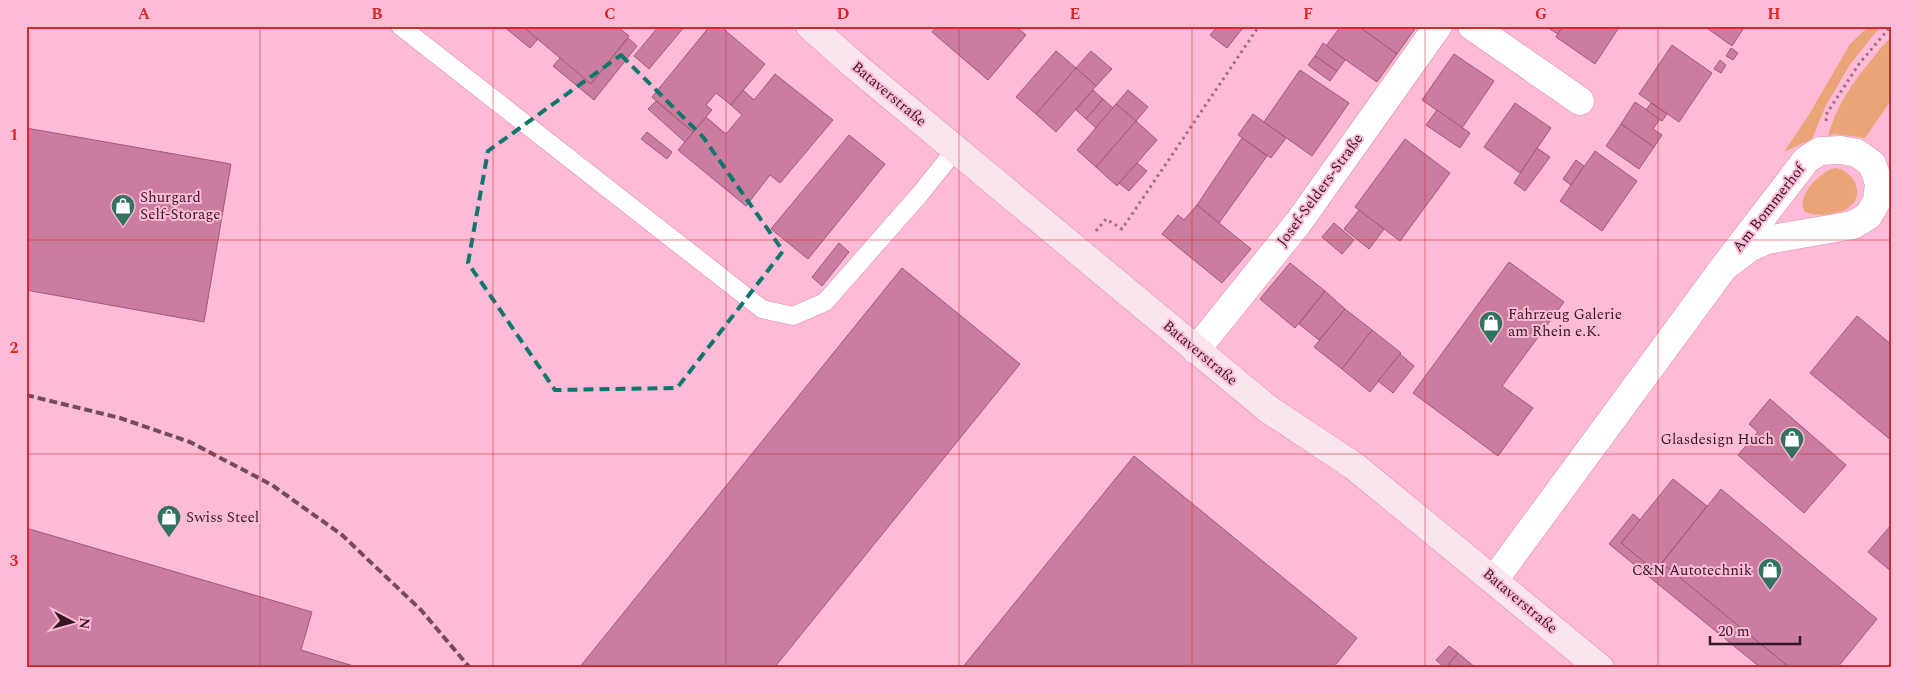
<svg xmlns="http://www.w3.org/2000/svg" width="1918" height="694" font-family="Spectral,serif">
<rect width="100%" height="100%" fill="#fdbbd7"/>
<g fill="#eba478">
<polygon points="1869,26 1881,26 1851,63 1826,105 1812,139 1784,152 1810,113 1850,44"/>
<path d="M1892,35v64l-27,39 -30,-4 -7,2c11,-40 38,-70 64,-101z"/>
<path d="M1835,168c19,2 32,28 13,40 -5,4 -12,4 -19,6 -9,1 -15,1 -24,-2 -10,-15 15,-41 30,-44z"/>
</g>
<g fill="#ca7d9f" stroke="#a15879">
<polygon points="503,26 522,26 538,39 530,48"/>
<polygon points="522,26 617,26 629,36 591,84"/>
<polygon points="659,26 685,26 649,69 634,56"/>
<polygon points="710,26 720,26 765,64 731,105 716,93 706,105 712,110 693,132 652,97"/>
<polygon points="937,26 1015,26 1026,35 988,80 932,32"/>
<polygon points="1218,26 1238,26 1242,29 1227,48 1210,35"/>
<polygon points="1341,26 1358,26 1397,54 1377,82 1326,46"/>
<polygon points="1358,26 1417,26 1397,54"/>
<polygon points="1549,26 1563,26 1558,34 1548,28"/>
<polygon points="1563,26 1620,26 1595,64 1556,37"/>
<polygon points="1704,26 1745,26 1732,46"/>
<polygon points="628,38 637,46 594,100 553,66 560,58 591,84"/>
<polygon points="1323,43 1345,60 1337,71 1315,56"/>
<polygon points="1672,45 1712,73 1679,122 1639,94"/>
<polygon points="1731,48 1738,53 1733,60 1726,56"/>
<polygon points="1056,51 1076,68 1036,114 1016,97"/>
<polygon points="1091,51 1112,69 1096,86 1076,68"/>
<polygon points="1454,54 1494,81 1462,128 1422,100"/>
<polygon points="1315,56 1337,71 1330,81 1308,65"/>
<polygon points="1720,60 1726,65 1721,73 1714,69"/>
<polygon points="1076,68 1096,86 1056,132 1036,114"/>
<polygon points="1300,70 1349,103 1312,156 1264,122"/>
<polygon points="775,74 833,120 780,183 770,175 746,206 678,150 706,117 726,134 742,115 731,105 743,90 754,100"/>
<polygon points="1093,90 1103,99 1086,119 1076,110"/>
<polygon points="1128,90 1148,107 1136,121 1116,104"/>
<polygon points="1103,99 1113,108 1096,128 1086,119"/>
<polygon points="656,101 693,132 685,142 648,109"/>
<polygon points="1635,102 1660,119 1653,129 1662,135 1654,147 1621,124"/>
<polygon points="1515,103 1551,128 1520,173 1484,147"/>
<polygon points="1651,103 1667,114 1662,121 1646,110"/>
<polygon points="1116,104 1136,121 1096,167 1077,150"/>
<polygon points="1437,110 1470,133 1460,148 1426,125"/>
<polygon points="1253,114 1286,138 1271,158 1238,135"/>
<polygon points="1136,121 1157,140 1117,186 1096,167"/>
<polygon points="1621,124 1654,147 1639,169 1606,146"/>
<polygon points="26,128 231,164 204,322 26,290"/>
<polygon points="647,132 672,152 667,159 641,139"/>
<polygon points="849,135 885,164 808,259 771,229"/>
<polygon points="1242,138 1267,156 1219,223 1197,205"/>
<polygon points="1405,139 1450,173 1400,241 1355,207"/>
<polygon points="1537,148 1550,157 1525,191 1514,183"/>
<polygon points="1595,151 1637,181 1602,231 1560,201"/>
<polygon points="1576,160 1584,166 1571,185 1563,179"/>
<polygon points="1137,163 1147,171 1129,191 1119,183"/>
<polygon points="1197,205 1251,249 1222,283 1162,234 1178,215 1184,220"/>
<polygon points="1359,210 1384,229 1369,249 1344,229"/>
<polygon points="1334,223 1354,240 1342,254 1322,237"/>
<polygon points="839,243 849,252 822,286 812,277"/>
<polygon points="1509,262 1564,302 1502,386 1533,408 1498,456 1413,393"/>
<polygon points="1290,263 1325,291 1295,328 1260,299"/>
<polygon points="902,268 1020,364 774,668 579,668"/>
<polygon points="1325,291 1345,309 1319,340 1299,324"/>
<polygon points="1345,309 1372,330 1342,369 1314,347"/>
<polygon points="1857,316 1892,345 1892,441 1810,373"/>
<polygon points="1372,330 1401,353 1370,392 1342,369"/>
<polygon points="1400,354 1414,366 1393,393 1378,381"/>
<polygon points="1770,399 1846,465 1804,513 1738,455 1758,432 1749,424"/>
<polygon points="1134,456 1357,638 1333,668 962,668"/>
<polygon points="1673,479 1707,506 1655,571 1621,543"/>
<polygon points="1721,489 1877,619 1837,668 1790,668 1662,563"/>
<polygon points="1633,514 1640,520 1621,543 1655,571 1662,563 1790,668 1761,668 1609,544"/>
<polygon points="1892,524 1892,572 1868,552"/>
<polygon points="26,528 312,612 301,650 360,668 26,668"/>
<polygon points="1449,646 1458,653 1445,668 1436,660"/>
<polygon points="1458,653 1476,668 1446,668"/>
</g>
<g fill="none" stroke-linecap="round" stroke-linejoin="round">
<defs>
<polyline id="lane" points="400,26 762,309 793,316 825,302 920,194 956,149"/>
<g id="street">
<polyline points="1472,26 1580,101"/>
<polyline points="1196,350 1298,223 1438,26"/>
<polyline points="1494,580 1724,267 1749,248 1767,240 1853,225 1868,216 1877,201 1879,183 1872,164 1857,153 1841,150 1820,151 1806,160 1724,267"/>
</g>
<polyline id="secondary" points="810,26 854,65 1268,409 1354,466 1600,668"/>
</defs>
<use href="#lane" stroke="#dc8daf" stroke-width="19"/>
<use href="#street" stroke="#dc8daf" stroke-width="29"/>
<use href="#secondary" stroke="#dc8daf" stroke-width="29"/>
<g stroke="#9d6d82" stroke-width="3" stroke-dasharray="2.5 4" stroke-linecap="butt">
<polyline points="1826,121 1827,113 1859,64 1891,26"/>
<polyline points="1096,231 1106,219 1122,229 1259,26"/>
</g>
<use href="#lane" stroke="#fff" stroke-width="18"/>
<use href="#street" stroke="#fff" stroke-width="28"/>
<use href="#secondary" stroke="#fae4ed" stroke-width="28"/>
<polyline stroke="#744b5d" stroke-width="4" stroke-dasharray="8 4" stroke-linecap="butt" points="26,395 120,418 190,442 272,485 342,535 421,610 470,668"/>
</g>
<path fill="none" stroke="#0f766e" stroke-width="4" stroke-dasharray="10 6" stroke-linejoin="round" d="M621,55l82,82 80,114 -106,137 -122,2 -87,-127 20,-112z"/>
<path fill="none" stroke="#d62828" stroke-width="1" stroke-opacity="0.55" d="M260,26v642M493,26v642M726,26v642M959,26v642M1192,26v642M1425,26v642M1658,26v642M26,240h1866M26,454h1866"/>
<defs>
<symbol id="shop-pin" viewBox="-11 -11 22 30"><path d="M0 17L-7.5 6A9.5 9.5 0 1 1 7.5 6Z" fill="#337260" stroke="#fdbbd7"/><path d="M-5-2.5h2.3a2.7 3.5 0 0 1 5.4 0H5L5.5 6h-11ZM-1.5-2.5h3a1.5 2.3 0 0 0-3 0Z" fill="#fff"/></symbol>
</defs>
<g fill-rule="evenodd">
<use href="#shop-pin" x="109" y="192" width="28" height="38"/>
<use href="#shop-pin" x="1477" y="309" width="28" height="38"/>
<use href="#shop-pin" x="1778" y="425" width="28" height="38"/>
<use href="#shop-pin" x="155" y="503" width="28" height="38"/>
<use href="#shop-pin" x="1756" y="556" width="28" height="38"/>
</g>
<g text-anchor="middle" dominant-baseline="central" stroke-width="4" stroke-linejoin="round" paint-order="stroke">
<g font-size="15" fill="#351725" stroke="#fdbbd7">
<text transform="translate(889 94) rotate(40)">Bataverstraße</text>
<text transform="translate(1320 190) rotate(-54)">Josef-Selders-Straße</text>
<text transform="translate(1769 208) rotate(-52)">Am Bommerhof</text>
<text transform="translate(1200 353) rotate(40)">Bataverstraße</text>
<text transform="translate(1520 601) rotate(40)">Bataverstraße</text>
</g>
<g font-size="15" fill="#351725" stroke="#fdbbd7" text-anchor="start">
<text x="140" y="197">Shurgard<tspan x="140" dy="17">Self-Storage</tspan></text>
<text x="1508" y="314">Fahrzeug Galerie<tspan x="1508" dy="17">am Rhein e.K.</tspan></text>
<text x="1774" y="439" text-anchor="end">Glasdesign Huch</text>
<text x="186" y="517">Swiss Steel</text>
<text x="1752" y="570" text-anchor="end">C&amp;N Autotechnik</text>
</g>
</g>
<rect width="1918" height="694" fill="none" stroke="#fdbbd7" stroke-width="55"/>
<g transform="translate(72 622) rotate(96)" stroke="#fdbbd7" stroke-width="4" paint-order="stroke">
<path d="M0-4L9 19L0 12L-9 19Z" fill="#351725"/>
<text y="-8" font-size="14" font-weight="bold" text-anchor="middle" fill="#351725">N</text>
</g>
<path d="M1710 636v8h90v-8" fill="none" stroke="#351725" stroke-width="2.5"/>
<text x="1718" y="636" font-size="15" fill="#351725" stroke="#fdbbd7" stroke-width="4" paint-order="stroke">20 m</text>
<rect x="28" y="28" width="1862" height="638" fill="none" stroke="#d62828" stroke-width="2"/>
<g font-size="16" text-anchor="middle" font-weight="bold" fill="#d62828">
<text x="144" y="19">A</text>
<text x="377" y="19">B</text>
<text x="610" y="19">C</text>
<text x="843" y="19">D</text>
<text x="1075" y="19">E</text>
<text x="1308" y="19">F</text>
<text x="1541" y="19">G</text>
<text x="1774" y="19">H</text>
<text x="14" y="140">1</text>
<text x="14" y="353">2</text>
<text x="14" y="566">3</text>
</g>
</svg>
